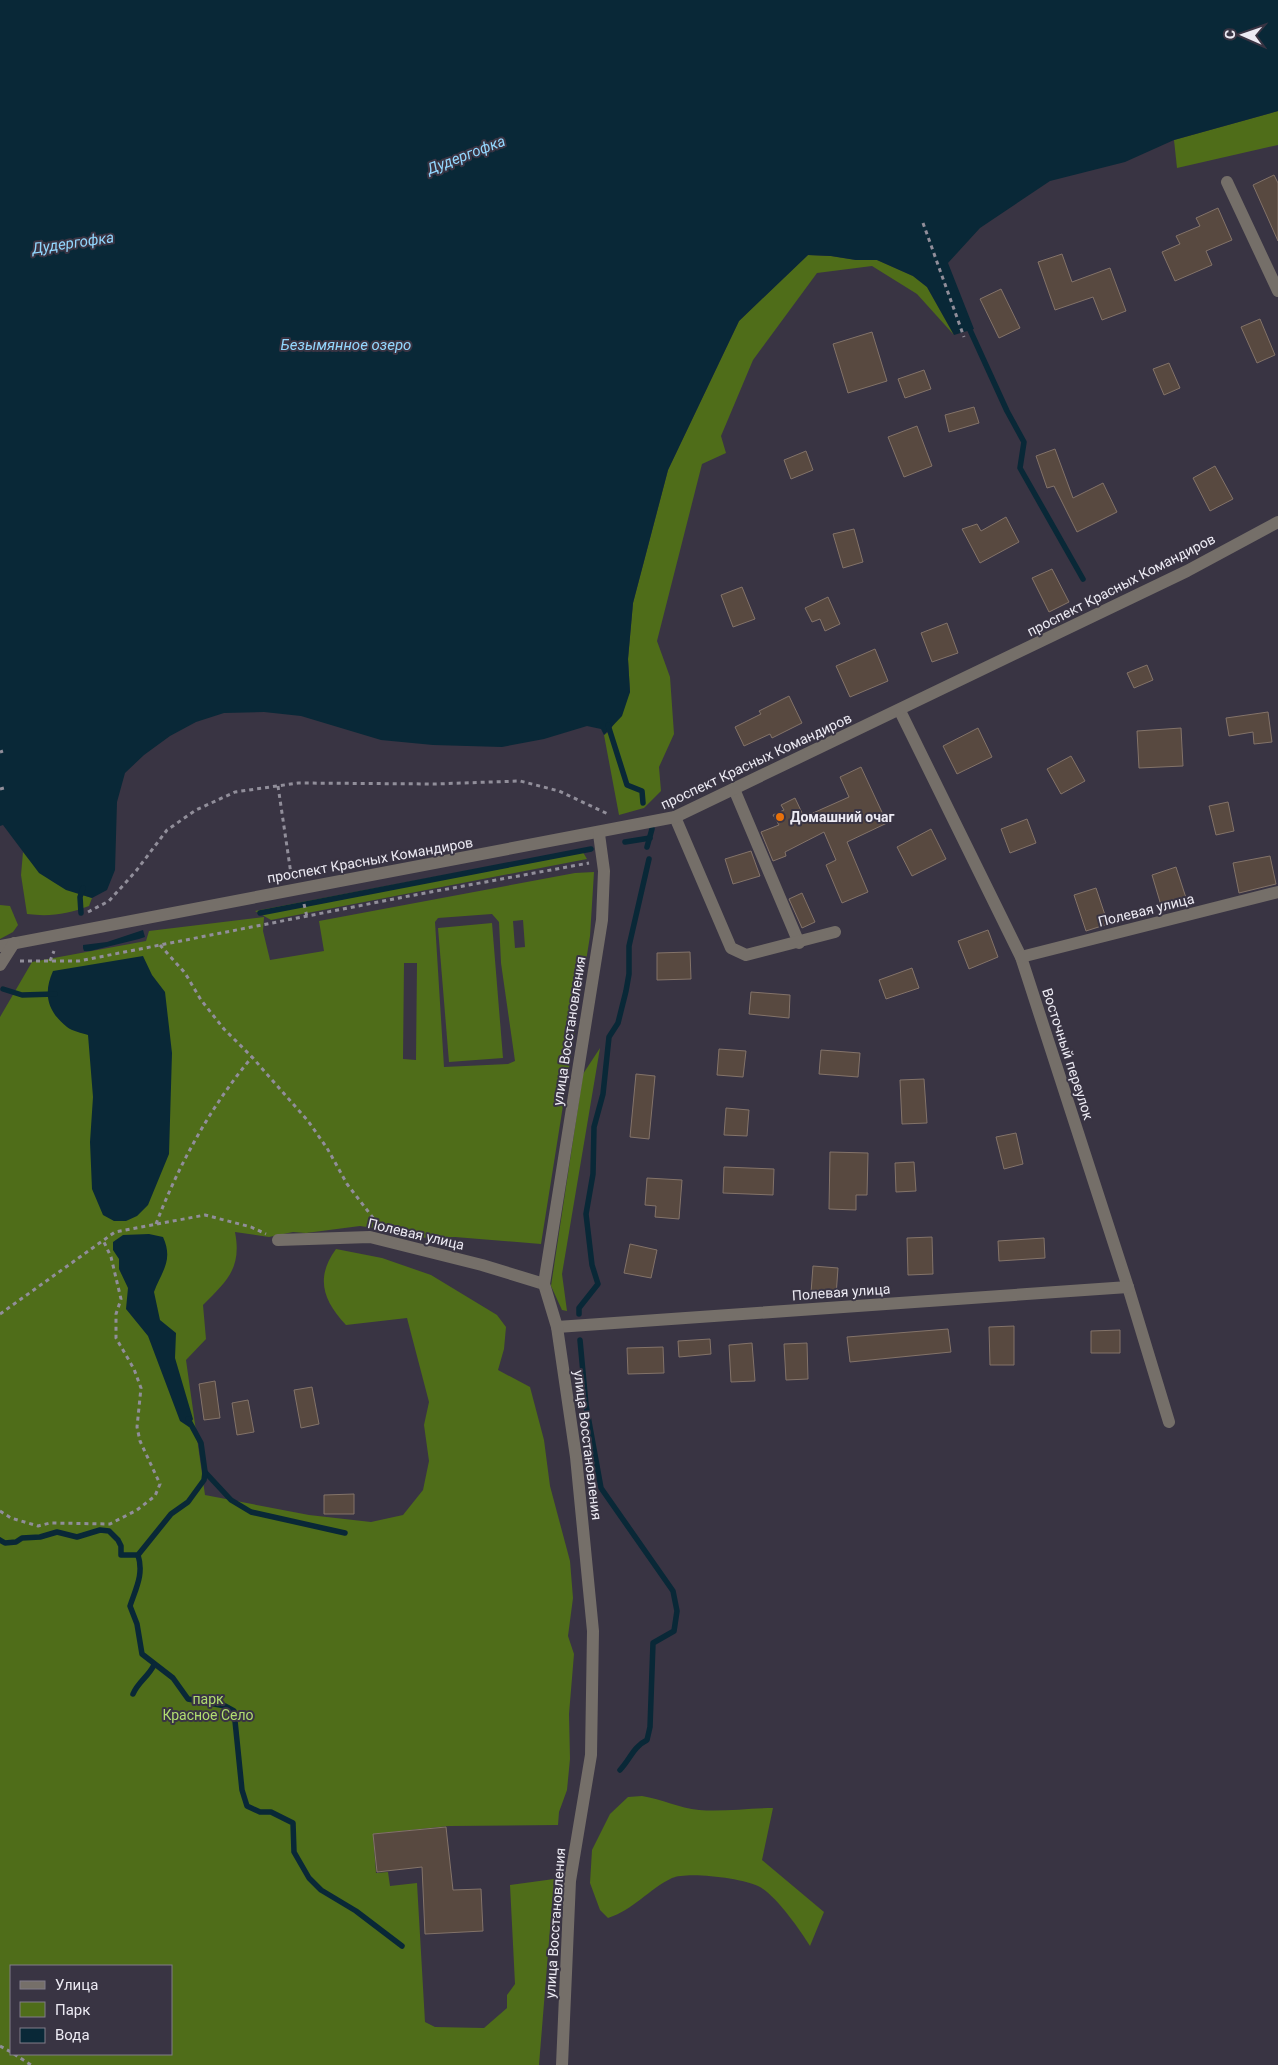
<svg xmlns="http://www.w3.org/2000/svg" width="1278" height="2065" font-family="Roboto,sans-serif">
<rect width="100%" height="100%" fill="#393443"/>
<g fill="#4f6d19" fill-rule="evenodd">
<polygon points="1278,111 1278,145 1177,168 1174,140"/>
<polygon points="808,255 831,256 856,260 877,260 913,276 927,287 954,335 917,294 872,266 817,273 753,360 721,436 726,453 702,464 657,641 670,677 674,734 659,767 661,791 644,808 619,815 604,735 610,731 630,692 628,659 633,603 668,470 739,321"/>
<polygon points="581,849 587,859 271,920 255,911"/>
<path d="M23,852c22,28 35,35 69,46l-3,8c-21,8 -39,11 -62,8l-6,-39z"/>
<path d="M594,872l-4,64 -49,308 -86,-7 -46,1 -22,-8 -27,-4 -54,7 -13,-1 -24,5 -34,-5c7,36 -8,49 -32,73l3,34 -20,21 19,135 104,20 62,7 32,-7 20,-25 6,-29 -5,-36 5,-23 -22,-84 -61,7c-23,-25 -31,-47 -10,-76l46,9 49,17 66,40 9,12 -2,22 -6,21 32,17 14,53 6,46 20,75 3,37 -5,38 6,18 -5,60 1,45 -3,31 -8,22 -1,13 -109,1 -76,8 3,39 12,-1 2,14 27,-3 8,139 10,5 49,1 23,-20v-13l8,-11 -5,-99 44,-6 -15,186h-539v-1048l32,-55 114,-21 3,-10 115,-14 -1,14 7,29 54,-9 -5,-30 256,-48zM492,914l7,8 2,41 14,98 -7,3 -64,3 -9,-145 3,-4zM523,920l2,27 -10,1 -2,-27zM404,963h13l-1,97 -13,-1zM11,1966h160v88h-160z"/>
<polygon points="0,905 10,906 18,925 13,932 0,939"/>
<polygon points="492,923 503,1058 449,1062 438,928"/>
<polygon points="600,1048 562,1274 567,1311 562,1310 551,1286 583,1074"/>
<path d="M642,1796c20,3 37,12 57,14 24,2 50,-2 74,-2l-11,52 62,52 -14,34c-10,-16 -35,-52 -52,-60 -16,-8 -71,-15 -86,-8 -23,11 -39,32 -64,40l-8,-8 -10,-27 2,-33 18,-36 18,-17z"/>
</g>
<g fill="#092837">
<polygon points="0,0 1278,0 1278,111 1174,140 1125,162 1050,181 980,228 948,263 974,329 954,335 927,287 913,276 877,260 856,260 831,256 808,255 739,321 668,470 633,603 628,659 630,692 622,716 604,735 601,729 587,726 544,739 502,747 433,745 381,740 301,716 264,712 224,713 196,722 170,736 144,755 125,773 117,802 115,870 107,890 92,898 66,890 39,873 3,825 0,826"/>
<polygon points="143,930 145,937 139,939 90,951 84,951 83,948 83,945 107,942"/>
<path d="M143,956l9,19 13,17 7,61 -3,101 -21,51 -11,11 -11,5h-12l-11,-6 -11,-26 -2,-47 3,-45 -5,-62c-6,-2 -16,-4 -21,-8 -20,-16 -24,-34 -14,-56z"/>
<path d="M149,1234l14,3c11,24 -2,35 -9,55l6,28 16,13 -1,25 18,61 -4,8 -9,-6 -32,-85 -22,-27 2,-21 -9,-19v-10l-6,-9v-8l10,-7z"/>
</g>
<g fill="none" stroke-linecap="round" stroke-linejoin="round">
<g stroke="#092837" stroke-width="5.5">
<polyline points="970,330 1007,411 1024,442 1020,468 1083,579"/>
<polyline points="608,725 627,785 642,791 643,803"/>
<polyline points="625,842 650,838"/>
<polyline points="647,847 652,829"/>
<polyline points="81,913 80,897 83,888"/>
<polyline points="260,913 591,849"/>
<polyline points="3,989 22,995 55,994"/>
<polyline points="579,1314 579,1308 598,1284 592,1265 586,1214 593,1174 594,1127 603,1094 609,1037 618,1023 626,991 629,974 629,946 649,859"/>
<path d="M580,1340l6,65 15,83 72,103 4,20 -3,20 -21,12 -3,84 -3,13c-14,7 -16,18 -27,30"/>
<polyline points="205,1472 231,1500 251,1512 345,1533"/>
<polyline points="0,1540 5,1543 16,1542 22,1538 40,1537 57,1532 77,1537 100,1530 109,1531 118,1540 121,1546 121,1555 138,1555 171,1514 188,1502 204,1480 205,1472 201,1443 188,1419"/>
<path d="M138,1555c6,19 -2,33 -8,51l7,18 5,30 31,24 15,21 37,7 9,5 8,79 5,16 13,6h11l22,11 1,29 15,26 12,12 35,21 46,35"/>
<path d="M133,1694c5,-12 15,-17 21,-29"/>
</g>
</g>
<g fill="#584940" stroke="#837369">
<polygon points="1274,175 1278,183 1278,241 1253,185"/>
<polygon points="1218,208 1232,240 1206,251 1212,265 1175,281 1162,252 1180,244 1176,236 1200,226 1196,218"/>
<polygon points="1062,254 1072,282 1110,268 1126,311 1102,320 1093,297 1055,310 1038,262"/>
<polygon points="1001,289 1020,328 999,338 980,299"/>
<polygon points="1260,319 1275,355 1257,363 1241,327"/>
<polygon points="872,332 887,381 848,393 833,344"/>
<polygon points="1169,363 1180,388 1164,395 1153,369"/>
<polygon points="924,370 931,389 905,398 898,379"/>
<polygon points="974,407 979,423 949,432 945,415"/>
<polygon points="917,426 932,466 904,477 888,437"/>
<polygon points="1055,449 1073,498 1103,483 1117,512 1077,532 1054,486 1047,488 1036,456"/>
<polygon points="806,451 813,470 791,479 784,460"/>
<polygon points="1215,466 1233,499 1210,511 1193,478"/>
<polygon points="1006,517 1019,542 980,563 962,529 977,524 981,531"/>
<polygon points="854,529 863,562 843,568 833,534"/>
<polygon points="1052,569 1069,602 1049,612 1032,578"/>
<polygon points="742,587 755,619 733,627 721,595"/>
<polygon points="828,597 840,624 825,631 820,619 812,622 805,608"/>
<polygon points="947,623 958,653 932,662 921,633"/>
<polygon points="875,649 888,681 850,697 836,666"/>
<polygon points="1147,665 1153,680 1134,688 1127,673"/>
<polygon points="789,696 802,723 772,738 770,734 744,746 735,727 761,714 759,711"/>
<polygon points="1268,712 1272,742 1254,744 1253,732 1229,736 1226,718"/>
<polygon points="978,728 992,757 957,774 943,746"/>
<polygon points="1181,728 1183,766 1139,768 1137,731"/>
<polygon points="1071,756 1085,781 1061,794 1047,769"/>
<polygon points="861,767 887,823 847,842 868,892 842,903 826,865 836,860 824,832 785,852 786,856 773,861 761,832 779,825 773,815 784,810 781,805 795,798 804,817 849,797 840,777"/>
<polygon points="1228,802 1234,831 1216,835 1209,806"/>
<polygon points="1027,819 1036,843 1010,853 1001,829"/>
<polygon points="931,829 946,859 912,876 897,847"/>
<polygon points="751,851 760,876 733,884 725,859"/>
<polygon points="1270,856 1276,884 1239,893 1233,863"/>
<polygon points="1176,867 1188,904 1163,912 1152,875"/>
<polygon points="1096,888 1108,924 1086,931 1074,895"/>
<polygon points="802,893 815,922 802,928 789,899"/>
<polygon points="988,930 998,957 969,969 958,941"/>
<polygon points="690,952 691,979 657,980 657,953"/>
<polygon points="912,968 919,988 886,999 879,980"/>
<polygon points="751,992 790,995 789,1018 749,1014"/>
<polygon points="719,1049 746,1051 743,1077 717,1075"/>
<polygon points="821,1050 860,1053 858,1077 819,1074"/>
<polygon points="636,1074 655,1076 649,1139 630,1137"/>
<polygon points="924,1079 927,1123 902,1124 900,1080"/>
<polygon points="726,1108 749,1110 747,1136 724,1135"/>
<polygon points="1016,1133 1023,1164 1004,1169 996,1137"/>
<polygon points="830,1152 868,1153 867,1195 856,1195 856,1210 829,1209"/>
<polygon points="914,1162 916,1191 896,1192 895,1163"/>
<polygon points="724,1167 774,1169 773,1195 723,1193"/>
<polygon points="647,1178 682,1180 679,1219 655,1217 656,1206 645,1205"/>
<polygon points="932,1237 933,1274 908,1275 907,1238"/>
<polygon points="1044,1238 1045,1258 999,1261 998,1241"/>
<polygon points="630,1244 657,1250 651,1278 624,1273"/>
<polygon points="813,1266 838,1268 836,1296 811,1293"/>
<polygon points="1014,1326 1014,1365 990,1365 989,1327"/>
<polygon points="948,1329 951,1352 850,1362 847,1337"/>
<polygon points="1120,1330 1120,1353 1091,1353 1091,1331"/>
<polygon points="710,1339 711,1354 679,1357 678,1341"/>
<polygon points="752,1343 755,1381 731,1382 729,1345"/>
<polygon points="807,1343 808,1379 786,1380 784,1344"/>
<polygon points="663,1347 664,1373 628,1374 627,1348"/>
<polygon points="215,1381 220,1418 204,1420 199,1384"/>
<polygon points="312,1387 319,1424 301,1428 294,1390"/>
<polygon points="248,1400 254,1432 237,1435 232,1403"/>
<polygon points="354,1494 354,1514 324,1514 324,1495"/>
<polygon points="446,1827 453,1890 481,1889 483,1931 425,1934 422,1867 377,1872 373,1834"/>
</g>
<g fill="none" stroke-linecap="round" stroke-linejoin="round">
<g stroke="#918e9a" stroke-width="3" stroke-dasharray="4 4" stroke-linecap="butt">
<polyline points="923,223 964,337"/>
<polyline points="0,752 3,751"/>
<polyline points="278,786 291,874"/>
<polyline points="0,789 4,788"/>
<polyline points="304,904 307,917"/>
<polyline points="88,912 109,901 136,871 167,830 196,810 235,792 298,783 434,784 520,781 559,791 608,814"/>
<polyline points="160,945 185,973 201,1000 224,1029 252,1057 308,1121 327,1148 347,1184 377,1223"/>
<polyline points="20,961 79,961 409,896 589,863"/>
<polyline points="50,961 54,951"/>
<path d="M156,1224c23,-60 55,-118 96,-167"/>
<polyline points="0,1314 115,1232 205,1215 251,1227 266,1234"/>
<polyline points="0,1511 11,1518 38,1526 50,1523 110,1524 137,1510 155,1496 160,1484 140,1441 137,1427 141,1388 134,1369 116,1338 116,1314 121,1299 111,1257 103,1240"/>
<polyline points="0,2046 11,2052"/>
<polyline points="14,2054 31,2065"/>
</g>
<g stroke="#756f69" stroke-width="12">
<polyline points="1227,182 1278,291"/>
<polyline points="900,711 1021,957 1128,1287 1169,1422"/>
<polyline points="734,789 799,943"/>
<polyline points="675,817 731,948 746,955 835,932"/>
<polyline points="0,946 675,817 1187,571 1278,522"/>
<polyline points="1021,957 1278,892"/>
<polyline points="0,965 14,943"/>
<polyline points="278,1240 370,1237 482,1265 544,1284"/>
<polyline points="557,1327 1128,1287"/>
<polyline points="562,2065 570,1881 591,1755 593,1631 576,1457 557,1327 544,1284 602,920 604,871 599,834"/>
</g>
</g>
<circle fill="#e8710a" stroke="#393443" stroke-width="2" cx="780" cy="817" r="5"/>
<g text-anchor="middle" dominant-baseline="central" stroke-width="4" stroke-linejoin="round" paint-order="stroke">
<g font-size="14" fill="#eceaf3" stroke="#393443">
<text transform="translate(1121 585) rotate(-27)">проспект Красных Командиров</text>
<text transform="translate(756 761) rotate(-25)">проспект Красных Командиров</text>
<text transform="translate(370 860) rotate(-10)">проспект Красных Командиров</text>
<text transform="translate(1146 910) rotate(-14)">Полевая улица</text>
<text transform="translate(569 1031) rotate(-81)">улица Восстановления</text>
<text transform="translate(1068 1054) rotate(72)">Восточный переулок</text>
<text transform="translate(416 1234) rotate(13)">Полевая улица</text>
<text transform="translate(841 1292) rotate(-4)">Полевая улица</text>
<text transform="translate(588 1445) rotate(83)">улица Восстановления</text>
<text transform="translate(555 1923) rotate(-86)">улица Восстановления</text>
</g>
<g font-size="14" font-weight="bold" fill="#eceaf3" stroke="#393443" text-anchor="start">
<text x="790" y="817">Домашний очаг</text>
</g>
<g font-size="14" fill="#b1dd70" stroke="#393443">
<text x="208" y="1699">парк<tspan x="208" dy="16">Красное Село</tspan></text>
</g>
<g font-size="15" font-style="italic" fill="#93d7fe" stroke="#393443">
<text transform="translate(466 155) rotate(-21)">Дудергофка</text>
<text transform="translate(73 243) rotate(-8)">Дудергофка</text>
<text x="346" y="345">Безымянное озеро</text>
</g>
</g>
<rect x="10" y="1965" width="162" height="90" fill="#393443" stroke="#817d89"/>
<rect x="20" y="1981" width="25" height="8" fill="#756f69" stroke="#817d89"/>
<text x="55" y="1990" font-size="15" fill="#eceaf3">Улица</text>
<rect x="20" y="2002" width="25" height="15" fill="#4f6d19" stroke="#817d89"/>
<text x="55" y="2015" font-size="15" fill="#eceaf3">Парк</text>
<rect x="20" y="2028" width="25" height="15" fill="#092837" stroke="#817d89"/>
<text x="55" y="2040" font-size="15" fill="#eceaf3">Вода</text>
<g transform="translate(1243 35) rotate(272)" stroke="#393443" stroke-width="4" paint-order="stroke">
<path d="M0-4L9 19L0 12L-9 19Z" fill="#eceaf3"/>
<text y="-8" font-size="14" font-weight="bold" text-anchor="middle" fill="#eceaf3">С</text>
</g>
</svg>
